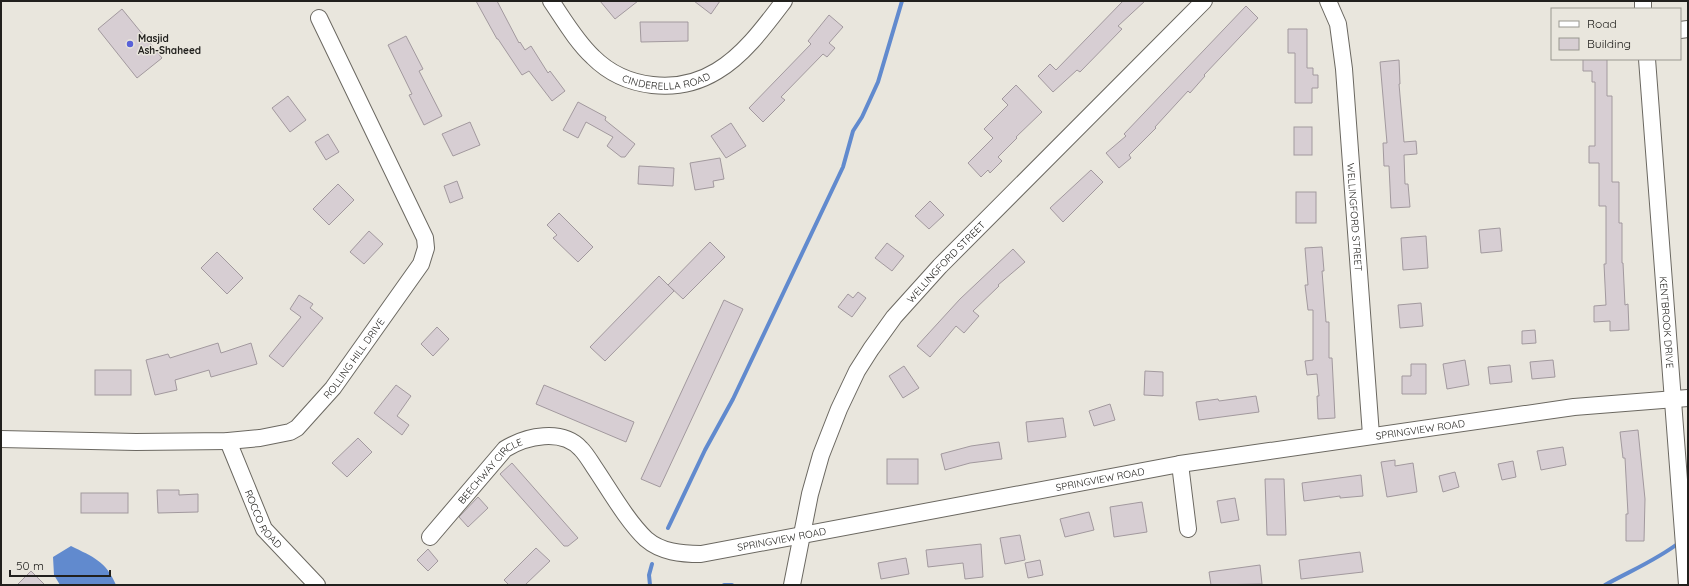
<svg xmlns="http://www.w3.org/2000/svg" width="1689" height="586" font-family="Quicksand,sans-serif">
<rect width="100%" height="100%" fill="#e9e6dd"/>
<path fill="#618ace" d="M71,546c22,11 35,15 45,39h-56l-6,-10 -1,-18z"/>
<g fill="none" stroke-linecap="round" stroke-linejoin="round">
<g stroke="#618ace" stroke-width="4">
<polyline points="668,528 705,450 733,399 843,167 853,131 862,117 878,82 902,1"/>
<polyline points="650,585 649,575 652,564"/>
<polyline points="724,585 732,585"/>
<path d="M1605,585c25,-14 52,-25 75,-43"/>
</g>
</g>
<g fill="#d7ced3" stroke="#a2999e">
<polygon points="476,1 497,1 519,43 520,42 525,50 531,46 548,73 550,71 565,91 552,101 529,71 522,75 498,39 497,39"/>
<polygon points="600,1 638,1 615,19"/>
<polygon points="694,1 720,1 711,14"/>
<polygon points="1123,1 1145,1 1118,26 1122,29 1080,72 1077,70 1053,92 1038,76 1050,64 1056,70"/>
<polygon points="1246,6 1258,18 1204,75 1205,76 1190,93 1188,91 1155,127 1156,128 1129,155 1131,158 1119,168 1106,153 1126,136 1124,134"/>
<polygon points="122,9 162,58 137,78 98,29"/>
<polygon points="829,15 843,27 829,43 835,48 827,57 823,54 781,97 785,100 763,122 749,108 811,44 808,41"/>
<polygon points="640,22 688,22 688,41 641,42"/>
<polygon points="1288,29 1307,29 1307,68 1313,68 1313,75 1318,75 1318,88 1312,88 1312,103 1295,103 1295,53 1288,53"/>
<polygon points="406,36 423,69 419,71 442,116 424,125 409,95 412,94 388,45"/>
<polygon points="1583,59 1607,59 1607,96 1612,96 1612,182 1619,182 1619,223 1622,223 1622,263 1623,263 1625,305 1628,304 1629,330 1610,331 1610,321 1594,322 1594,306 1606,305 1604,264 1606,264 1606,206 1599,206 1599,163 1589,163 1589,146 1595,146 1595,82 1592,82 1592,71 1583,71"/>
<polygon points="1399,60 1400,84 1399,84 1404,142 1416,141 1417,154 1404,155 1405,184 1408,184 1410,207 1391,208 1389,166 1384,166 1383,143 1387,143 1380,62"/>
<polygon points="1016,85 1042,112 1016,137 1017,138 998,157 1002,161 990,173 988,170 981,177 968,163 993,138 984,129 1008,105 1002,99"/>
<polygon points="288,96 306,120 290,132 272,108"/>
<polygon points="578,102 606,117 605,120 635,144 625,157 621,157 607,146 613,137 586,122 578,138 563,130"/>
<polygon points="470,122 480,145 453,156 442,134"/>
<polygon points="731,123 746,146 726,158 711,136"/>
<rect x="1294" y="127" width="18" height="28"/>
<polygon points="328,134 339,152 326,160 315,142"/>
<polygon points="720,158 724,179 713,181 714,187 695,190 690,163"/>
<polygon points="639,166 674,168 673,186 638,184"/>
<polygon points="1091,170 1103,182 1063,222 1050,208"/>
<polygon points="457,181 463,198 450,203 444,186"/>
<polygon points="338,184 354,200 329,225 313,209"/>
<rect x="1296" y="192" width="20" height="31"/>
<polygon points="930,201 944,215 929,229 915,216"/>
<polygon points="559,213 593,247 578,262 553,238 557,235 547,225"/>
<polygon points="1500,228 1502,251 1481,253 1479,230"/>
<polygon points="369,231 383,244 364,264 350,252"/>
<polygon points="1426,236 1428,268 1403,270 1401,238"/>
<polygon points="710,242 725,257 683,299 668,285"/>
<polygon points="887,243 904,256 892,271 875,258"/>
<polygon points="1322,247 1324,271 1322,271 1326,322 1329,322 1329,358 1332,358 1335,418 1318,419 1317,396 1319,396 1317,374 1307,375 1305,361 1313,360 1313,310 1308,310 1305,285 1308,285 1305,248"/>
<polygon points="1013,249 1025,262 998,285 999,286 973,311 979,316 964,333 956,326 930,357 917,346 960,299"/>
<polygon points="217,252 243,278 227,294 201,268"/>
<polygon points="659,276 674,291 605,361 590,347"/>
<polygon points="858,292 866,298 852,317 838,307 848,294 853,298"/>
<polygon points="299,295 313,304 310,308 323,318 283,367 269,356 301,317 290,309"/>
<polygon points="724,300 743,309 660,487 641,479"/>
<polygon points="1421,303 1423,326 1400,328 1398,305"/>
<polygon points="437,327 449,339 433,356 421,344"/>
<polygon points="1535,330 1536,343 1522,344 1522,331"/>
<polygon points="218,343 221,353 251,343 257,364 211,377 209,370 175,380 177,390 155,395 146,360 168,354 170,358"/>
<polygon points="1465,360 1469,385 1447,389 1443,364"/>
<polygon points="1553,360 1555,377 1532,379 1530,362"/>
<polygon points="1411,364 1426,364 1426,394 1402,394 1402,376 1411,376"/>
<polygon points="1510,365 1512,382 1490,384 1488,367"/>
<polygon points="904,366 919,388 903,398 889,376"/>
<rect x="95" y="370" width="36" height="25"/>
<polygon points="1145,371 1163,372 1163,396 1144,395"/>
<polygon points="396,385 411,396 397,416 409,425 402,435 374,413"/>
<polygon points="544,385 634,422 626,442 536,404"/>
<polygon points="1256,396 1259,412 1199,420 1196,402 1218,399 1219,401"/>
<polygon points="1110,404 1115,420 1094,426 1089,411"/>
<polygon points="1063,418 1066,437 1028,442 1026,422"/>
<polygon points="1638,430 1645,499 1644,541 1626,541 1626,514 1628,514 1625,458 1623,458 1620,432"/>
<polygon points="358,438 372,452 347,477 332,463"/>
<polygon points="999,442 1002,459 970,463 945,470 941,454 971,446"/>
<polygon points="1563,447 1566,465 1541,470 1537,451"/>
<rect x="887" y="459" width="31" height="25"/>
<polygon points="1395,460 1395,466 1413,463 1417,492 1387,497 1381,462"/>
<polygon points="1513,461 1516,477 1502,480 1498,464"/>
<polygon points="512,463 578,538 568,546 564,546 500,474"/>
<polygon points="1455,472 1459,487 1443,492 1439,476"/>
<polygon points="1361,475 1363,496 1340,498 1340,496 1304,501 1302,483"/>
<polygon points="1265,479 1284,479 1286,535 1267,535"/>
<polygon points="157,490 179,490 179,495 198,494 198,512 158,513"/>
<rect x="81" y="493" width="47" height="20"/>
<polygon points="478,497 488,508 468,527 459,517"/>
<polygon points="1235,498 1239,520 1221,523 1217,501"/>
<polygon points="1142,502 1147,532 1114,537 1110,507"/>
<polygon points="1089,512 1094,530 1065,537 1060,519"/>
<polygon points="1020,535 1025,560 1005,564 1000,538"/>
<polygon points="981,544 983,577 965,579 963,563 928,567 926,550"/>
<polygon points="536,548 550,561 525,585 509,585 504,580"/>
<polygon points="428,549 438,561 428,571 417,560"/>
<polygon points="1360,552 1363,572 1301,579 1299,560"/>
<polygon points="906,558 909,574 881,579 878,563"/>
<polygon points="1040,560 1043,575 1028,578 1025,563"/>
<polygon points="1260,565 1262,584 1211,585 1209,572"/>
<polygon points="31,571 45,585 17,585"/>
</g>
<g fill="none" stroke-linecap="round" stroke-linejoin="round">
<defs>
<g id="minor">
<path id="s1" d="M551,1c13,19 25,40 42,56 32,32 85,38 124,14 27,-16 48,-45 67,-70"/>
<path id="s2" d="M1328,1l10,23 6,45 27,366"/>
<polyline points="1643,1 1643,9"/>
<polyline points="1680,30 1688,29"/>
<path id="s3" d="M1647,59l40,526"/>
<path id="s4" d="M1,439l135,3 92,-1 32,-3 30,-6 7,-4 36,-40 88,-124 5,-16 -1,-10 -106,-220"/>
<path id="s5" d="M228,441l36,88 53,56"/>
<polyline points="1180,464 1188,529"/>
<path id="s6" d="M430,537l75,-88c21,-13 57,-21 76,0 5,5 9,12 13,18 15,22 33,54 52,72 15,13 35,15 55,15l479,-90 394,-57 114,-9"/>
<path id="s7" d="M792,585l18,-91 11,-39 18,-46 18,-38 14,-22 23,-32 46,-51 264,-265"/>
</g>
</defs>
<use href="#minor" stroke="#6b6861" stroke-width="18"/>
<use href="#minor" stroke="#fff" stroke-width="16"/>
</g>
<circle fill="#5861d8" stroke="#e9e6dd" stroke-width="1.5" cx="130" cy="44" r="4"/>
<g text-anchor="middle" dominant-baseline="central" stroke-width="3" stroke-linejoin="round" paint-order="stroke">
<g font-size="10" font-weight="bold" fill="#21201d" stroke="#e9e6dd" text-anchor="start">
<text x="138" y="38">Masjid<tspan x="138" dy="12">Ash-Shaheed</tspan></text>
</g>
<g font-size="10" fill="#21201d" stroke="#e9e6dd">
<text stroke="none"><textPath href="#s1" startOffset="151">CINDERELLA ROAD</textPath></text>
<text stroke="none"><textPath href="#s2" startOffset="219">WELLINGFORD STREET</textPath></text>
<text stroke="none"><textPath href="#s7" startOffset="366">WELLINGFORD STREET</textPath></text>
<text stroke="none"><textPath href="#s3" startOffset="264">KENTBROOK DRIVE</textPath></text>
<text stroke="none"><textPath href="#s4" startOffset="388">ROLLING HILL DRIVE</textPath></text>
<text stroke="none"><textPath href="#s6" startOffset="1097">SPRINGVIEW ROAD</textPath></text>
<text stroke="none"><textPath href="#s6" startOffset="90">BEECHWAY CIRCLE</textPath></text>
<text stroke="none"><textPath href="#s6" startOffset="773">SPRINGVIEW ROAD</textPath></text>
<text stroke="none"><textPath href="#s5" startOffset="86">ROCCO ROAD</textPath></text>
<text stroke="none"><textPath href="#s6" startOffset="449">SPRINGVIEW ROAD</textPath></text>
</g>
</g>
<rect width="1689" height="586" fill="none" stroke="#21201d" stroke-width="4"/>
<rect x="1551" y="8" width="130" height="52" fill="#e9e6dd" stroke="#999790"/>
<rect x="1559" y="21" width="20" height="6" fill="#ffffff" stroke="#999790"/>
<text x="1587" y="28" font-size="12" fill="#21201d">Road</text>
<rect x="1559" y="38" width="20" height="12" fill="#d7ced3" stroke="#999790"/>
<text x="1587" y="48" font-size="12" fill="#21201d">Building</text>
<path d="M10 570v6h100v-6" fill="none" stroke="#21201d" stroke-width="2"/>
<text x="16" y="570" font-size="12" fill="#21201d" stroke="#e9e6dd" stroke-width="3" paint-order="stroke">50 m</text>
</svg>
